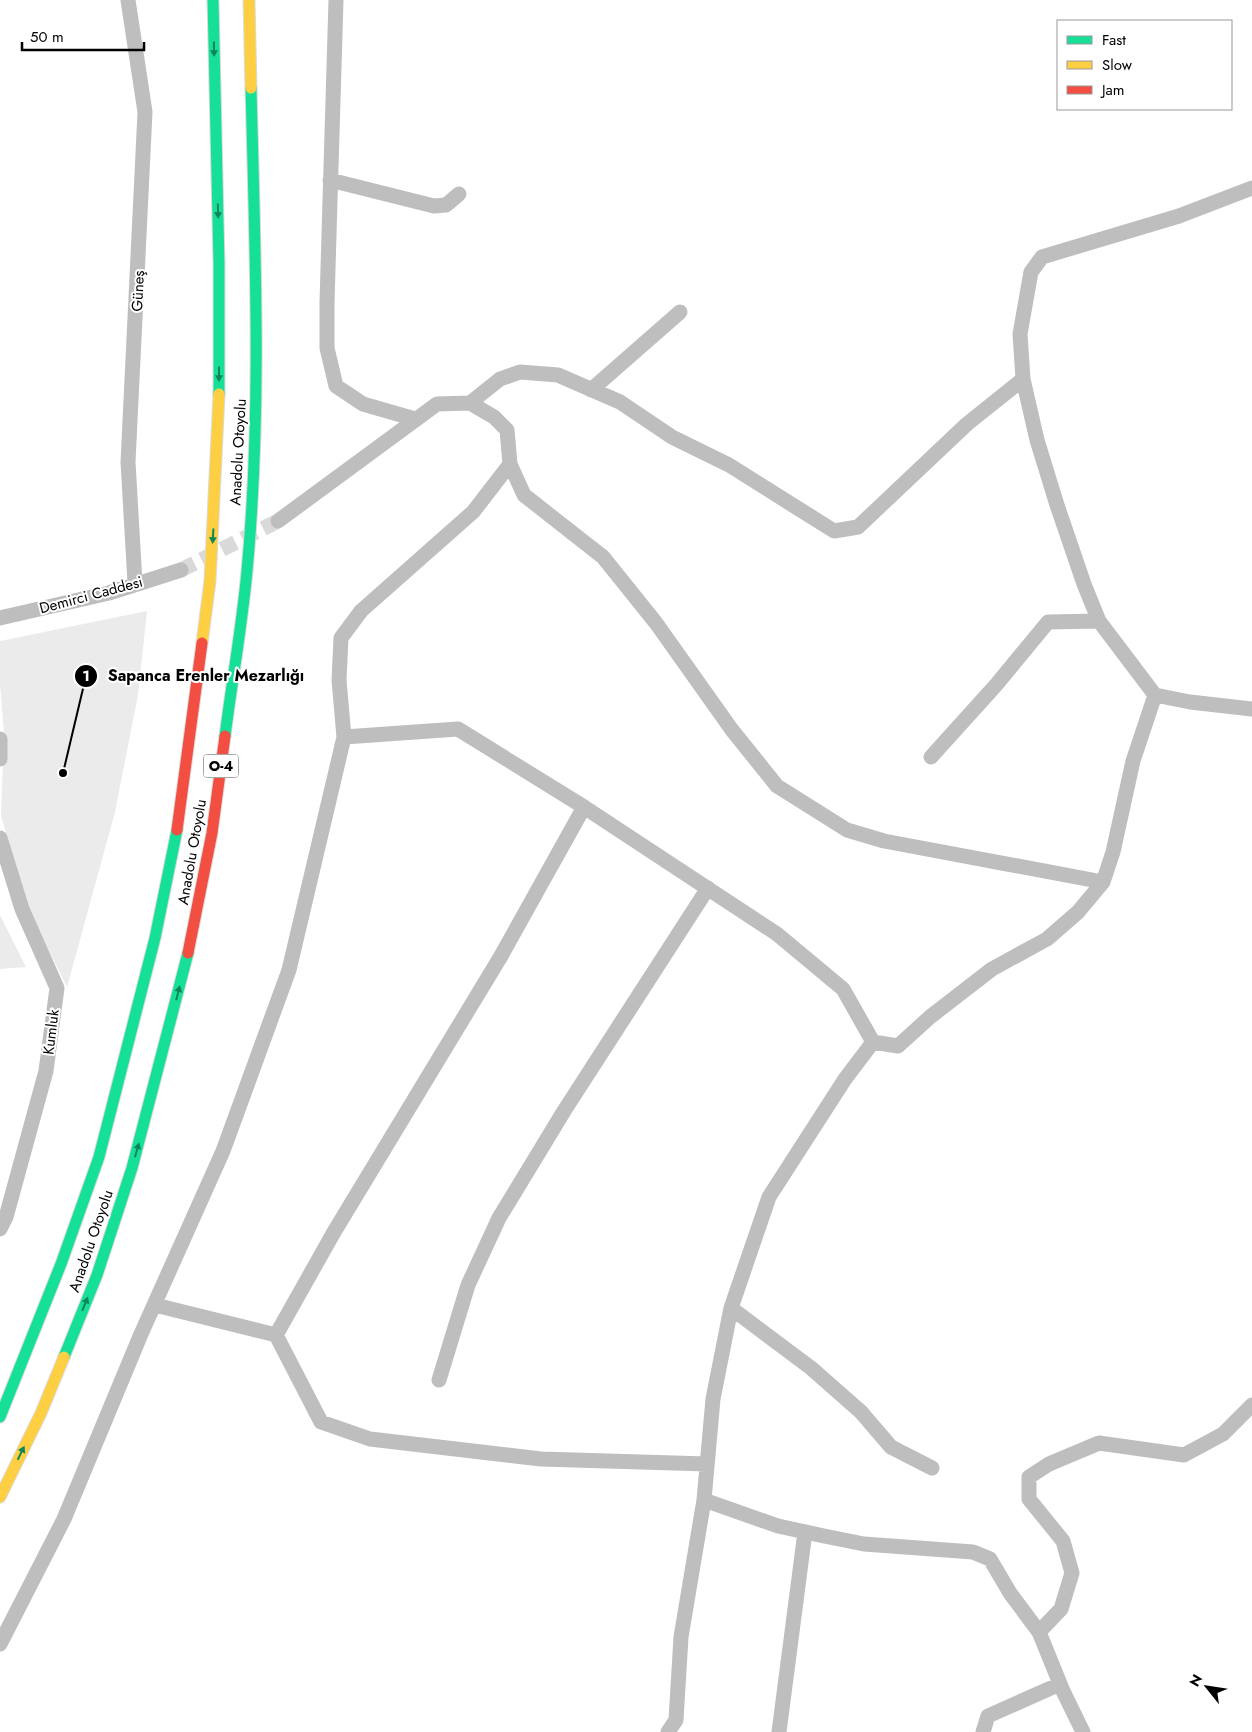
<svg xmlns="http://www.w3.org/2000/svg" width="1252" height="1732" font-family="Jost,sans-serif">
  <rect width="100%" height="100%" fill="#fff"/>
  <path fill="#ebebeb" d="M 147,611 L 138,695 L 115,812 L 67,987 L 26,905 L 1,815 L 4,734 L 0,684 L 0,641 Z
    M 0,915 L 26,967 L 0,969 Z"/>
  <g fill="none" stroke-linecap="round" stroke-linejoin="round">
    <path stroke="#d9d9d9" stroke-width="15" stroke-dasharray="15 8" stroke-linecap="butt" d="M 181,570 L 278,521"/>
    <g stroke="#dbdbdb" stroke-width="13">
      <path id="fast" d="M 213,0 L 219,264 L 219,394
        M 225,736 C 232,681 242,626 247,571 C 262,411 255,249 251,88
        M 64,1357 L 97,1275 L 132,1168 L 188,953
        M 0,1417 L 61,1264 L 99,1157 L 155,938 L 177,830"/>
    </g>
    <g stroke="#dbdbdb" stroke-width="13">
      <path id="slow" d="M 249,0 L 251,88
        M 202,643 L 210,581 L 219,394
        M 0,1497 L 41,1413 L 64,1357"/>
    </g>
    <g stroke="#dbdbdb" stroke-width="13">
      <path id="jam" d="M 177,830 L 202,643
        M 188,953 L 212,833 L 225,736"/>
    </g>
    <path stroke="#bebebe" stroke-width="15" d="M 128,0 L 145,112 L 128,462 L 135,583
      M 336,0 L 327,302 L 327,348 L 336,386 L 363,404 L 415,419
      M 330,180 L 434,206 L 446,205 L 459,194
      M 1023,379 L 1020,334 L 1031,272 L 1042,257 L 1179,216 L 1252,188
      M 591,390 L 680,312
      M 470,403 L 500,379 L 520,372 L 558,375 L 620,402 L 672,437 L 729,465 L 834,531 L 858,527 L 967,424 L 1023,379 L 1037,440 L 1057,505 L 1084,584 L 1099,621 L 1155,695
      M 510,464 L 524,495 L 603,557 L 656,623 L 732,730 L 777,786 L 847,830 L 884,841 L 1103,882
      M 0,618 L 109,593 L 181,570
      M 344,737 L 458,729 L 584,807 L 777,934 L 843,989 L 873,1042 L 898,1046 L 930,1017 L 992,969 L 1047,939 L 1078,912 L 1103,882 L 1113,852 L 1133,761 L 1155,695 L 1190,702 L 1252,709
      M 0,739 L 0,759
      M 931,757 L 996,685 L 1048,622 L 1099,621
      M 0,838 L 22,909 L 57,988 L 46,1071 L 6,1217 L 0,1229
      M 155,1305 L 276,1335 L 334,1232 L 501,956 L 584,807
      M 731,1308 L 811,1368 L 861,1412 L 891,1447 L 932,1468
      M 276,1335 L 321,1422 L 370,1439 L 541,1459 L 707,1464
      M 439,1380 L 468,1285 L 499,1218 L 564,1111 L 708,888
      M 704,1500 L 778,1526 L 824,1536 L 864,1544 L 973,1552 L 990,1559 L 1010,1593 L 1039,1632 L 1063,1691 L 1083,1732
      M 1039,1632 L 1061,1609 L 1072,1573 L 1063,1541 L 1029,1499 L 1029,1477 L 1049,1464 L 1099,1443 L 1184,1455 L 1223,1434 L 1252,1405
      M 0,1644 L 64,1519 L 141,1334 L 223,1151 L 289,970 L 344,737 L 339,680 L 341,638 L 361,611 L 473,512 L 510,464 L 507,430 L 494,417 L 470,403 L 437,404 L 278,521
      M 668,1732 L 676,1720 L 681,1637 L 704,1500 L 713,1399 L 731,1308 L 769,1197 L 845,1079 L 873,1042
      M 779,1732 L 805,1532
      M 983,1732 L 988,1716 L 1060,1684"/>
    <use href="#fast" stroke="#16e098" stroke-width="11"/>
    <use href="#slow" stroke="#ffcf43" stroke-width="11"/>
    <use href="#jam" stroke="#f24e42" stroke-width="11"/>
  </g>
  <defs><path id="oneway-solid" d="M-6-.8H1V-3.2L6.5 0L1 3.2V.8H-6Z" transform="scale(1.25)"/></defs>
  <g fill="#0d865b">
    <use href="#oneway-solid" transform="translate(214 49) rotate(89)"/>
    <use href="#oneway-solid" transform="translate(218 211) rotate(89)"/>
    <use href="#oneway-solid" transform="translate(219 374) rotate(90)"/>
    <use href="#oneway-solid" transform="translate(213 536) rotate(93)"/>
    <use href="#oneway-solid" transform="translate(178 993) rotate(-76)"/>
    <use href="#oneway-solid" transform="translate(137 1150) rotate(-74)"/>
    <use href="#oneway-solid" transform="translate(85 1304) rotate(-68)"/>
    <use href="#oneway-solid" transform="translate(21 1453) rotate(-64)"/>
  </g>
  <g text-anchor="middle" stroke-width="4" stroke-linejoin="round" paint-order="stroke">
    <rect fill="#fff" stroke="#4c4c4c" stroke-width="1" x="203.5" y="754.5" width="35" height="23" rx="4"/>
    <g font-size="14" font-weight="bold" fill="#000">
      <text x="221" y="771">O-4</text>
    </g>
    <g font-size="15" fill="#000" stroke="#fff">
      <text transform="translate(138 291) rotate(-87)" y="5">Güneş</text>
      <text transform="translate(238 452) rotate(-87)" y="5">Anadolu Otoyolu</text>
      <text transform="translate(91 595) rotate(-15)" y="5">Demirci Caddesi</text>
      <text transform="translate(192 852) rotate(-80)" y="5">Anadolu Otoyolu</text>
      <text transform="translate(51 1032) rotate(-83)" y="5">Kumluk</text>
      <text transform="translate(91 1241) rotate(-71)" y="5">Anadolu Otoyolu</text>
    </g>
  </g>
  <path fill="none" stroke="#000" stroke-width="2" d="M63 773L86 676"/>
  <g fill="#000" stroke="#fff" stroke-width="2">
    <circle cx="63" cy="773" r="5"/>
    <circle cx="86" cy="676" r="12"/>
  </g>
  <g font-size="15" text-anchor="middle" font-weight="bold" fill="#fff">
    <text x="86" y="681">1</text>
  </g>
  <g font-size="16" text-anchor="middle" font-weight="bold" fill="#000" stroke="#fff" stroke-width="4" stroke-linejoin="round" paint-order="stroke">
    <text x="206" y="681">Sapanca Erenler Mezarlığı</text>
  </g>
  <rect x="1057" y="20" width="175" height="90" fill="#ffffff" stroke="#999999"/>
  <rect x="1067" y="36" width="25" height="8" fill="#16e098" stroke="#999999"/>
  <text x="1102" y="45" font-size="15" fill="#000000">Fast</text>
  <rect x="1067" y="61" width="25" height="8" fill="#ffcf43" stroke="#999999"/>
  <text x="1102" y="70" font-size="15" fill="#000000">Slow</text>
  <rect x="1067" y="86" width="25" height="8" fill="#f24e42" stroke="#999999"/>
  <text x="1102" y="95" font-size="15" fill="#000000">Jam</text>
  <g transform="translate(1207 1687) rotate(300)" stroke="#ffffff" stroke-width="4" paint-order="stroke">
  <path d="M0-4L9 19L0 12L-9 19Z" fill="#000000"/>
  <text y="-8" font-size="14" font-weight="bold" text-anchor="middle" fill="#000000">N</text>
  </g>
  <path d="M22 42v8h122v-8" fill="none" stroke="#000000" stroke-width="2.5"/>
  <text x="30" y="42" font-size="15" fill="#000000" stroke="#ffffff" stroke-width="4" paint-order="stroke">50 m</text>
</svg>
